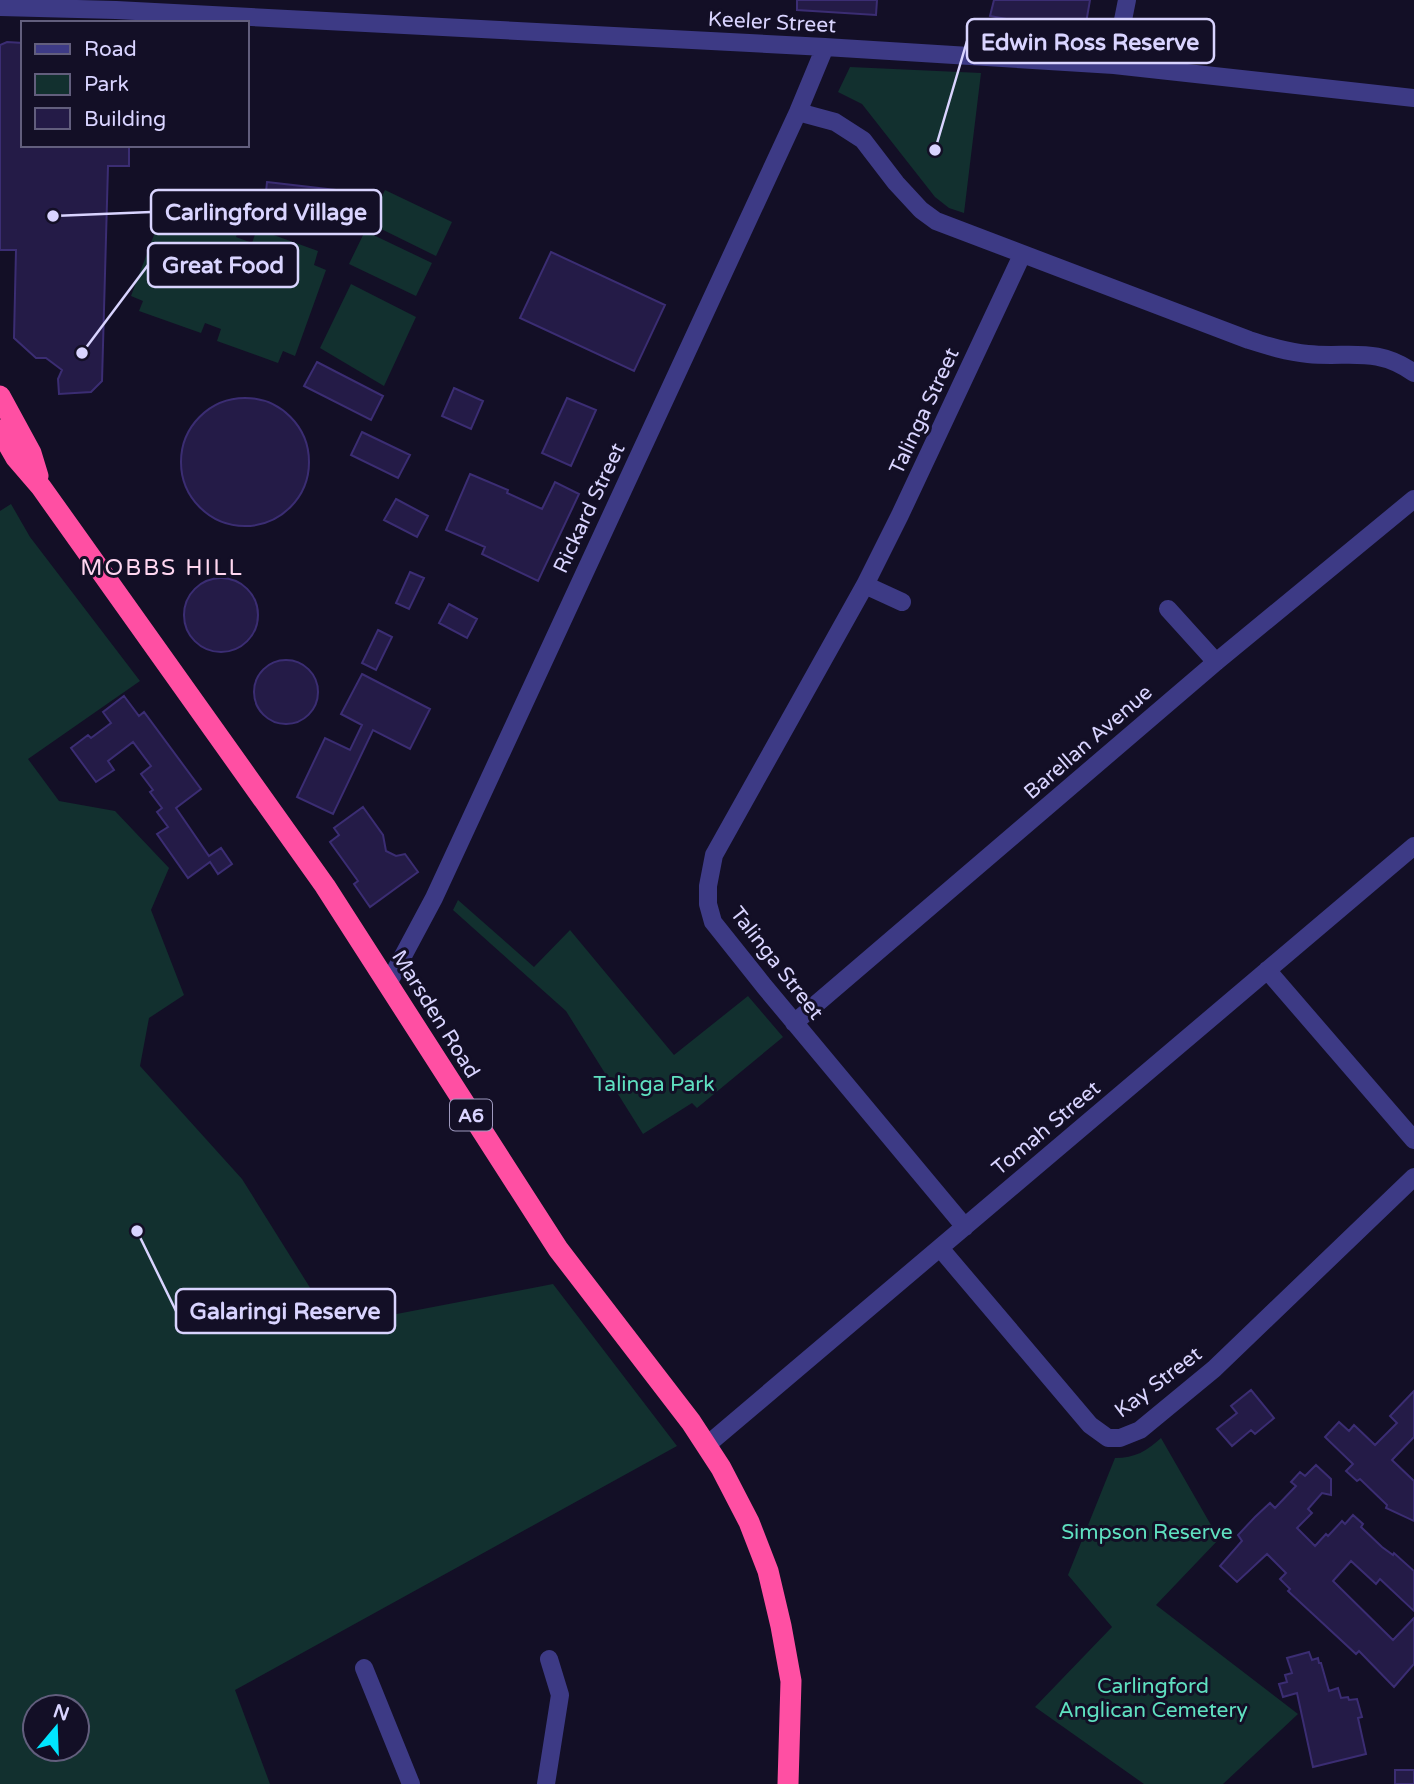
<svg xmlns="http://www.w3.org/2000/svg" width="1414" height="1784" font-family="'Varela Round',sans-serif">
  <rect width="100%" height="100%" fill="#130f26"/>
  <path fill="#12302f" fill-rule="evenodd" d="M 850,67 L 981,73 L 964,213 L 949,208 L 935,197 L 862,104 L 838,92 Z
    M 385,190 L 452,222 L 436,256 L 369,223 Z
    M 179,199 L 241,221 L 236,237 L 252,243 L 257,229 L 318,251 L 314,265 L 326,270 L 295,356 L 283,351 L 278,363 L 217,341 L 221,329 L 205,323 L 201,333 L 139,311 L 143,301 L 131,296 L 163,211 L 173,215 Z
    M 365,231 L 432,263 L 416,296 L 349,264 Z
    M 351,284 L 416,317 L 384,386 L 320,348 Z
    M 11,504 L 30,537 L 140,681 L 28,759 L 59,801 L 115,811 L 169,868 L 151,910 L 184,995 L 149,1018 L 140,1066 L 242,1179 L 334,1326 L 553,1284 L 677,1446 L 235,1690 L 270,1784 L 0,1784 L 0,511 ZM 35,1707 L 77,1707 L 77,1749 L 35,1749 Z
    M 458,900 L 534,967 L 570,930 L 674,1055 L 748,996 L 783,1037 L 697,1108 L 692,1103 L 643,1134 L 566,1011 L 453,910 Z
    M 1161,1438 L 1219,1539 L 1156,1605 L 1298,1714 L 1223,1784 L 1144,1784 L 1035,1707 L 1112,1627 L 1068,1575 L 1115,1458 C 1135,1458 1147,1451 1161,1438 Z"/>
  <path fill="#241b47" stroke="#3b2d73" stroke-width="2" d="M 797,0 L 877,0 L 876,15 L 797,10 Z
    M 994,0 L 1090,0 L 1085,29 L 1048,21 L 1047,26 L 990,16 Z
    M 7,42 L 23,43 L 23,145 L 129,145 L 129,166 L 108,166 L 102,381 L 91,392 L 59,394 L 58,379 L 62,370 L 46,358 L 36,358 L 14,338 L 16,250 L 0,250 L 0,45 Z
    M 267,182 L 344,191 L 342,212 L 265,202 Z
    M 551,252 L 665,305 L 634,371 L 520,318 Z
    M 317,362 L 383,396 L 371,420 L 304,386 Z
    M 454,388 L 483,401 L 471,429 L 442,416 Z
    M181 462a64 64 0 1 1 128 0a64 64 0 1 1-128 0Z
    M 567,398 L 596,410 L 571,466 L 542,453 Z
    M 362,432 L 410,455 L 398,478 L 351,455 Z
    M 470,474 L 508,490 L 507,493 L 542,509 L 555,482 L 579,494 L 538,581 L 482,554 L 485,547 L 446,530 Z
    M 396,499 L 428,516 L 417,537 L 384,520 Z
    M 410,572 L 424,578 L 409,609 L 396,603 Z
    M184 615a37 37 0 1 1 74 0a37 37 0 1 1-74 0Z
    M 449,604 L 477,619 L 467,638 L 439,623 Z
    M 378,630 L 392,637 L 376,670 L 362,663 Z
    M254 692a32 32 0 1 1 64 0a32 32 0 1 1-64 0Z
    M 362,674 L 430,709 L 410,749 L 373,730 L 333,814 L 297,797 L 325,738 L 350,750 L 362,725 L 341,714 Z
    M 124,696 L 139,716 L 144,712 L 201,789 L 176,808 L 209,856 L 221,848 L 232,864 L 218,874 L 210,862 L 188,878 L 157,834 L 168,827 L 157,812 L 162,808 L 150,792 L 153,790 L 141,774 L 151,766 L 133,742 L 108,761 L 114,770 L 96,782 L 71,748 L 88,735 L 91,738 L 111,723 L 103,712 Z
    M 363,807 L 383,835 L 386,851 L 396,856 L 405,854 L 418,872 L 370,907 L 354,884 L 358,881 L 330,842 L 339,835 L 334,828 Z
    M 1251,1390 L 1274,1418 L 1255,1434 L 1251,1430 L 1232,1446 L 1217,1429 L 1237,1413 L 1231,1406 Z
    M 1414,1391 L 1414,1437 L 1392,1460 L 1414,1481 L 1414,1521 L 1386,1508 L 1387,1505 L 1360,1479 L 1357,1481 L 1346,1471 L 1353,1464 L 1325,1437 L 1339,1422 L 1349,1431 L 1354,1425 L 1375,1445 L 1397,1423 L 1390,1416 Z
    M 1316,1465 L 1331,1479 L 1331,1495 L 1322,1493 L 1308,1509 L 1312,1513 L 1297,1528 L 1315,1546 L 1326,1534 L 1328,1536 L 1342,1521 L 1345,1524 L 1353,1515 L 1363,1524 L 1361,1527 L 1382,1547 L 1393,1555 L 1394,1553 L 1414,1571 L 1414,1611 L 1380,1579 L 1376,1584 L 1351,1561 L 1333,1581 L 1393,1640 L 1414,1618 L 1414,1664 L 1394,1687 L 1359,1651 L 1356,1654 L 1288,1591 L 1290,1589 L 1280,1579 L 1286,1573 L 1267,1554 L 1237,1582 L 1220,1566 L 1242,1541 L 1238,1535 L 1255,1517 L 1270,1503 L 1275,1508 L 1296,1486 L 1291,1482 L 1300,1472 L 1305,1476 Z
    M 1309,1652 L 1312,1660 L 1318,1658 L 1319,1663 L 1321,1663 L 1329,1691 L 1338,1688 L 1341,1698 L 1348,1697 L 1349,1700 L 1357,1699 L 1362,1717 L 1358,1718 L 1366,1754 L 1313,1767 L 1297,1693 L 1283,1697 L 1279,1684 L 1287,1682 L 1285,1675 L 1292,1673 L 1287,1658 Z
    M 1395,1770 L 1414,1770 L 1414,1784 L 1395,1784 Z"/>
  <g fill="none" stroke-linecap="round" stroke-linejoin="round">
    <path stroke="#3d3a85" stroke-width="18" d="M 0,7 L 116,10 L 825,47 L 1114,65 L 1414,98
      M 1114,65 L 1127,0
      M 798,112 L 835,122 L 863,140 L 896,183 L 921,210 L 936,221 L 1249,340 C 1268,346 1287,352 1308,354 C 1349,358 1377,346 1414,373
      M 865,585 L 902,602
      M 1168,609 L 1216,662
      M 1267,970 L 1414,1140
      M 388,984 L 434,898 L 798,112 L 825,47
      M 794,1023 L 1216,662 L 1414,499
      M 965,1227 L 764,986 L 713,922 L 708,904 L 708,886 L 714,855 L 865,585 L 900,515 L 1022,255
      M 940,1248 L 1090,1425 L 1108,1438 L 1120,1438 L 1140,1430 L 1214,1369 L 1414,1177
      M 707,1445 L 1414,846
      M 364,1668 L 411,1784
      M 546,1784 L 560,1695 L 549,1659"/>
    <path stroke="#ff4fa3" stroke-width="21" d="M 0,396 L 31,453 L 38,476
      M 0,430 L 16,458 L 41,487 L 325,886 L 558,1249 L 691,1422 L 721,1468 L 749,1522 L 768,1571 L 781,1626 L 791,1681 L 788,1784"/>
  </g>
  <g text-anchor="middle" stroke-width="6" stroke-linejoin="round" paint-order="stroke">
    <rect fill="#130f26" stroke="#9e99be" stroke-width="2" x="450" y="1099.5" width="42" height="31" rx="5"/>
    <g font-size="19" font-weight="bold" fill="#d9d4ff">
      <text x="471" y="1122">A6</text>
    </g>
    <g font-size="21" fill="#d9d4ff" stroke="#130f26">
      <text transform="translate(772 22) rotate(3)" y="7">Keeler Street</text>
      <text transform="translate(924 411) rotate(-65)" y="7">Talinga Street</text>
      <text transform="translate(589 508) rotate(-65)" y="7">Rickard Street</text>
      <text transform="translate(1088 742) rotate(-41)" y="7">Barellan Avenue</text>
      <text transform="translate(777 963) rotate(52)" y="7">Talinga Street</text>
      <text transform="translate(436 1014) rotate(58)" y="7">Marsden Road</text>
      <text transform="translate(1046 1128) rotate(-40)" y="7">Tomah Street</text>
      <text transform="translate(1158 1382) rotate(-37)" y="7">Kay Street</text>
    </g>
    <g font-size="21" fill="#5fe0c0" stroke="#130f26">
      <text x="654" y="1091">Talinga Park</text>
      <text x="1147" y="1539">Simpson Reserve</text>
      <text x="1153" y="1693">Carlingford<tspan x="1153" dy="24">Anglican Cemetery</tspan></text>
    </g>
    <g font-size="23" letter-spacing="2" fill="#ffd6f0" stroke="#130f26">
      <text x="162" y="575">MOBBS HILL</text>
    </g>
  </g>
  <path fill="none" stroke="#d9d4ff" stroke-width="2.5" d="M935 150L967 41M53 216L151 212M82 353L148 265M137 1231L176 1311"/>
  <g fill="#d9d4ff" stroke="#130f26" stroke-width="2.5">
    <circle cx="935" cy="150" r="7"/>
    <circle cx="53" cy="216" r="7"/>
    <circle cx="82" cy="353" r="7"/>
    <circle cx="137" cy="1231" r="7"/>
  </g>
  <g fill="#130f26" stroke="#d9d4ff" stroke-width="2.5">
    <rect x="967" y="19" width="247" height="44" rx="7"/>
    <rect x="151" y="190" width="230" height="44" rx="7"/>
    <rect x="148" y="243" width="150" height="44" rx="7"/>
    <rect x="176" y="1289" width="219" height="44" rx="7"/>
  </g>
  <g font-size="23" text-anchor="middle" font-weight="bold" fill="#d9d4ff">
    <text x="1090" y="50">Edwin Ross Reserve</text>
    <text x="266" y="220">Carlingford Village</text>
    <text x="223" y="273">Great Food</text>
    <text x="285" y="1319">Galaringi Reserve</text>
  </g>
  <rect x="21" y="21" width="228" height="126" fill="#130f26" stroke="#625e7d" stroke-width="2"/>
  <rect x="35" y="44" width="35" height="10" fill="#3d3a85" stroke="#625e7d" stroke-width="2"/>
  <text x="84" y="56" font-size="21" fill="#d9d4ff">Road</text>
  <rect x="35" y="74" width="35" height="21" fill="#12302f" stroke="#625e7d" stroke-width="2"/>
  <text x="84" y="91" font-size="21" fill="#d9d4ff">Park</text>
  <rect x="35" y="108" width="35" height="21" fill="#241b47" stroke="#625e7d" stroke-width="2"/>
  <text x="84" y="126" font-size="21" fill="#d9d4ff">Building</text>
  <g transform="translate(56 1728) rotate(19)"><circle r="33" fill="#130f26" stroke="#625e7d" stroke-width="2"/>
  <path d="M0-5L12 26L0 18L-12 26Z" fill="#00e5ff"/>
  <text y="-10" font-size="19" font-weight="bold" text-anchor="middle" fill="#d9d4ff">N</text>
  </g>
</svg>
